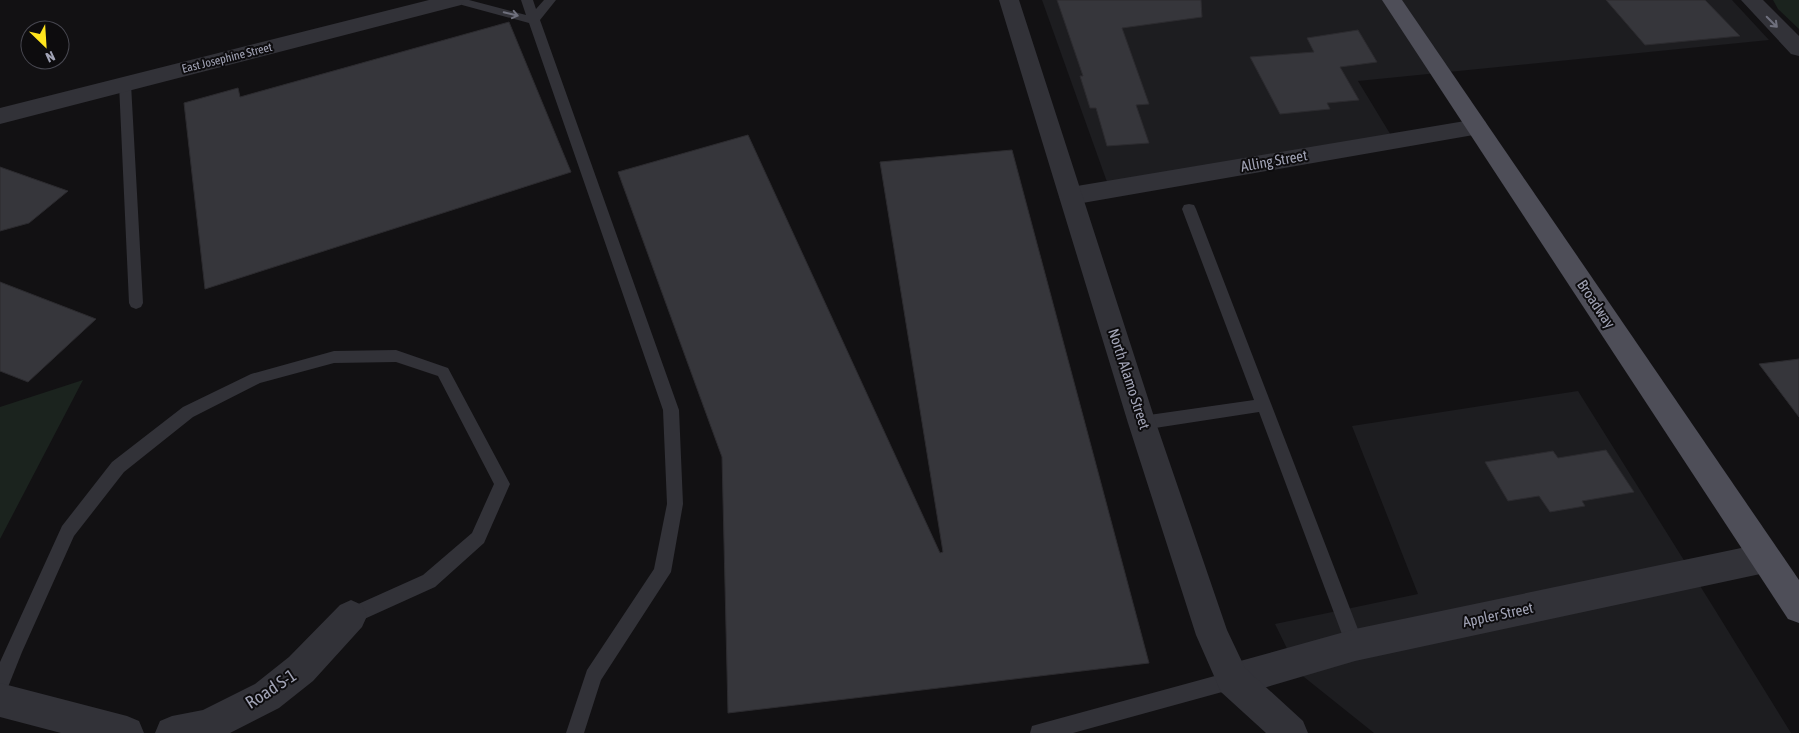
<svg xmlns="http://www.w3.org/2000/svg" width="1799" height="733" font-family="'Asap Condensed',sans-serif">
  <rect width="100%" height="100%" fill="#121113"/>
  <path fill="#1d1d20" d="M 1042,0 L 1732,0 L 1769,40 L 1358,81 L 1392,137 L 1107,182 Z
    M 1578,391 L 1712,605 L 1791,733 L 1374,733 L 1299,673 L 1275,624 L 1418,594 L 1352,426 Z"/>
  <path fill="#1b231e" d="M 1773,0 L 1799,0 L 1799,29 L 1778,9 Z
    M 83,380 L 0,539 L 0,407 Z"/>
  <path fill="#36363b" stroke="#2c2b2f" d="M 1057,0 L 1201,0 L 1202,17 L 1122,28 L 1149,104 L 1136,105 L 1149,143 L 1107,146 L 1096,108 L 1090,108 L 1080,76 L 1083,76 Z
    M 1606,0 L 1705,0 L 1740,36 L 1645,45 Z
    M 509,22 L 571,172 L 205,289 L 184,103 L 238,88 L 240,97 Z
    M 1358,30 L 1377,62 L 1340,67 L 1359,100 L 1327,103 L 1330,109 L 1280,114 L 1250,57 L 1314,52 L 1307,38 Z
    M 748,135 L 940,553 L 943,552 L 880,162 L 1012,150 L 1149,663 L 728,713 L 722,457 L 618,172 Z
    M 0,167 L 68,191 L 29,223 L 0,231 Z
    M 0,282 L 96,319 L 28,382 L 0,371 Z
    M 1799,359 L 1799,417 L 1759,364 Z
    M 1606,450 L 1634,492 L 1582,501 L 1585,506 L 1550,512 L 1539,496 L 1508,501 L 1485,462 L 1553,451 L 1558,458 Z"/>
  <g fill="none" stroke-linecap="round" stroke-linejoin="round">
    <path fill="#323238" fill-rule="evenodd" d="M 449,0 L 469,0 L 526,15 L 521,0 L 533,0 L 536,9 L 544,0 L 556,0 L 540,20 L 679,410 L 683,504 L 671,572 L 601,680 L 584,733 L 566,733 L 587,670 L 654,569 L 667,504 L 663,410 L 529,23 L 451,2 Z
      M 125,80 L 131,84 L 143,303 L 141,307 L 136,309 L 131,307 L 129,303 L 119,84 Z
      M 1189,204 L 1194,205 L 1196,209 L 1364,645 L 1361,651 L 1355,654 L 1349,651 L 1346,645 L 1259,412 L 1142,430 L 1136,428 L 1134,423 L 1136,418 L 1142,416 L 1254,400 L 1182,209 L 1184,205 Z
      M 396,350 L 448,368 L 510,484 L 484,543 L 435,587 L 351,625 L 345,622 L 342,616 L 345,610 L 423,575 L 472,533 L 494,484 L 438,376 L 396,362 L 334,363 L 260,383 L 193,417 L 124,472 L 74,536 L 22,652 L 6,692 L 0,695 L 0,662 L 62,526 L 112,462 L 183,407 L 251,374 L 334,351 Z
      M 1233,671 L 1239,674 L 1242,680 L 1239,686 L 1233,689 L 1073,733 L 1030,733 L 1032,726 L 1039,724 Z"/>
    <path fill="#323238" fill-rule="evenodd" d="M 429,0 L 464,0 L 461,5 L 0,124 L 0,108 Z
      M 1741,0 L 1763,0 L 1799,36 L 1799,56 L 1791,54 Z
      M 1477,119 L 1485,121 L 1488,127 L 1485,133 L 1071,205 L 1062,202 L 1059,196 L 1062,190 L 1071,187 Z
      M 1765,543 L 1776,548 L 1781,558 L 1776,568 L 1765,573 L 1355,661 L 1233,697 L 1221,692 L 1216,680 L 1221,668 L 1233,663 L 1355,629 Z
      M 351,600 L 362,605 L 367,616 L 362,627 L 313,681 L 279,708 L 230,733 L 155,733 L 160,721 L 172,716 L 203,710 L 255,684 L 289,657 L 340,605 Z
      M 0,683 L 127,716 L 139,721 L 144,733 L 61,733 L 0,717 Z"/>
    <path fill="#323238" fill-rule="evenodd" d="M 999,0 L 1019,0 L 1156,423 L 1227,630 L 1245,668 L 1303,721 L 1308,733 L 1266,733 L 1221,692 L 1196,635 L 1128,423 Z"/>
    <path fill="#4e4e58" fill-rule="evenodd" d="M 1382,0 L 1402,0 L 1799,580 L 1799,623 L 1788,619 Z"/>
  </g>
  <defs><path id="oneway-shaft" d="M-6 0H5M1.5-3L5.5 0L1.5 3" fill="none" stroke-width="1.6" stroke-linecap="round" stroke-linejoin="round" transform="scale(1.25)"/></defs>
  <g stroke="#6f707d">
    <use href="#oneway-shaft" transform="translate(511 14) rotate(14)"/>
    <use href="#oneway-shaft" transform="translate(1772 22) rotate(45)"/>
  </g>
  <g text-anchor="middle" stroke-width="4" stroke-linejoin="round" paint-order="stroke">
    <g font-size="12" fill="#a1a3b5" stroke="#0d0c0e">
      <text transform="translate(227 58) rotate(-14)" y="4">East Josephine Street</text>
    </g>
    <g font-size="15" fill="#a1a3b5" stroke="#0d0c0e">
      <text transform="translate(1274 161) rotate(-10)" y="5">Alling Street</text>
      <text transform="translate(1596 304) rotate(56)" y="5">Broadway</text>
      <text transform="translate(1129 379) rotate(72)" y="5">North Alamo Street</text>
      <text transform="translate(1498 615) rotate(-12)" y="5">Appler Street</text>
    </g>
    <g font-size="18" fill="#a1a3b5" stroke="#0d0c0e">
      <text transform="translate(271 689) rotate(-33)" y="6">Road S-1</text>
    </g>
  </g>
  <g transform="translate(45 45) rotate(155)"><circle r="24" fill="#0d0c0e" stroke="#484851"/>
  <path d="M0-4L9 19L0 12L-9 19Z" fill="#ffe51d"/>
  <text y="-8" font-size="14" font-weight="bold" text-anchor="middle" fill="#a1a3b5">N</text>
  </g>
</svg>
